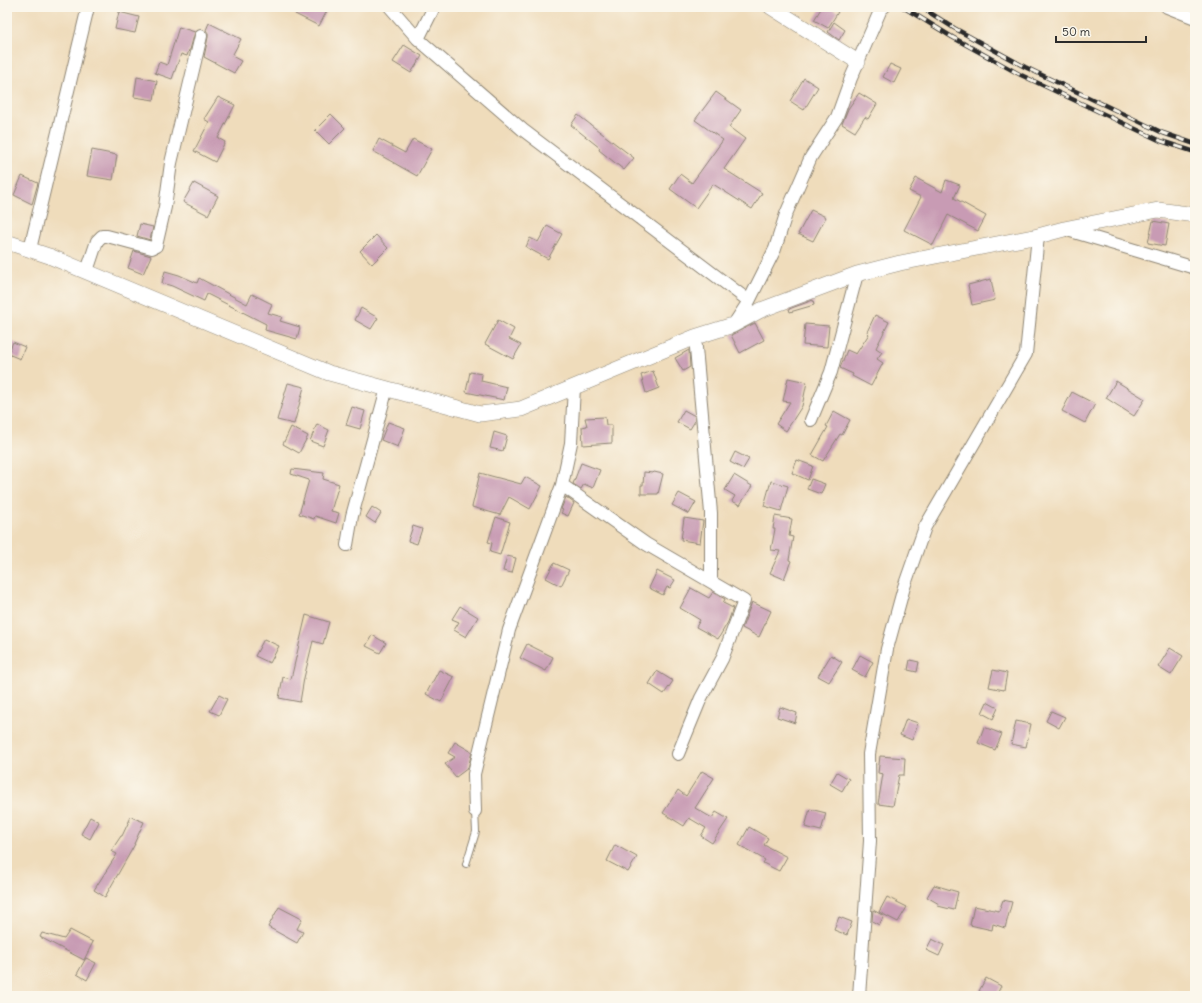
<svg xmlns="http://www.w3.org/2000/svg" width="1202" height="1003" font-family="Delius,sans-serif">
  <rect width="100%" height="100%" fill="#fbf7ec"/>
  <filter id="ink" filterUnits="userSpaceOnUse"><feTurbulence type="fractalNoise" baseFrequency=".025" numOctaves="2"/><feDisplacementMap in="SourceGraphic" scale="8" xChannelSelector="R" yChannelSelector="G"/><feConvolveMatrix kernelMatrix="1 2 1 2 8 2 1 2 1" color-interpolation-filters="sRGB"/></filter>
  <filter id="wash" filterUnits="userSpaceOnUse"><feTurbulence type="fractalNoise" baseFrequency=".012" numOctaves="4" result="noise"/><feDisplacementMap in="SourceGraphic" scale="16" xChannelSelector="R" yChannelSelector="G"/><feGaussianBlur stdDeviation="0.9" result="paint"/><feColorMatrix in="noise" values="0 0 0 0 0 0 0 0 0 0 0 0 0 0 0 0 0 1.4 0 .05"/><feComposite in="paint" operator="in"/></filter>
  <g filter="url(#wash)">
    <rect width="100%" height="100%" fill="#efdcbb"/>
    <g id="blocks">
      <path fill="#c89bb4" d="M 299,7 L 329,7 L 319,26 L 295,14 Z
        M 822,7 L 829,7 L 838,12 L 828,28 L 814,20 Z
        M 119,12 L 139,17 L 135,33 L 115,29 Z
        M 834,22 L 845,30 L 839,40 L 828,32 Z
        M 209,23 L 241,39 L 232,56 L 241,61 L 234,73 L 204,57 L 208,37 L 208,33 L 206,30 Z
        M 179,27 L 195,32 L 190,50 L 189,50 L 187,56 L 181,54 L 172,79 L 155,73 L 159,62 L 167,65 Z
        M 404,45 L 422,56 L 411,73 L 393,62 Z
        M 890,64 L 901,69 L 894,83 L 883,77 Z
        M 137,77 L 157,81 L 154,100 L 134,97 Z
        M 804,78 L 818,87 L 804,110 L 790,101 Z
        M 716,92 L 741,110 L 729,127 L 745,139 L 724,169 L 762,193 L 752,209 L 713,184 L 696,208 L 670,189 L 680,174 L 692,183 L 723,140 L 695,120 Z
        M 859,93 L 877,104 L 868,119 L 865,117 L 855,132 L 842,124 L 848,109 Z
        M 218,97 L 235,105 L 218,138 L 225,142 L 215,162 L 194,151 L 209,122 L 204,119 Z
        M 331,114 L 345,128 L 329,144 L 315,130 Z
        M 578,115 L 634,158 L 624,170 L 599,150 L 600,148 L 571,125 Z
        M 379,139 L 405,153 L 413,139 L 432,149 L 417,176 L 373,151 Z
        M 92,150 L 117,155 L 113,180 L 87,176 Z
        M 22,176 L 38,183 L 32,204 L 14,195 Z
        M 916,178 L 942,192 L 946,180 L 960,185 L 954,198 L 986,216 L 978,231 L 948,215 L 933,245 L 904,230 L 921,197 L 909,191 Z
        M 194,183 L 218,196 L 208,215 L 183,202 Z
        M 811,210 L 826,217 L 813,241 L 798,234 Z
        M 1153,221 L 1169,224 L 1165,246 L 1148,243 Z
        M 140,224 L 153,227 L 150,240 L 137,236 Z
        M 547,226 L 562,234 L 548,259 L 526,247 L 530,238 L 538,242 Z
        M 376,235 L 388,248 L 372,264 L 360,251 Z
        M 134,251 L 151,256 L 143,274 L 128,268 Z
        M 165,271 L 179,275 L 197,283 L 199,278 L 247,304 L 252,294 L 272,304 L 268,313 L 282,317 L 280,321 L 300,327 L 297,339 L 265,330 L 266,324 L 207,294 L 204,301 L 172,286 L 162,283 Z
        M 991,279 L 995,300 L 972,305 L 968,285 Z
        M 813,300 L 814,305 L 790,312 L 789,309 Z
        M 361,308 L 378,318 L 371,329 L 355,320 Z
        M 875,315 L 889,322 L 876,348 L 882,352 L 877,359 L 883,363 L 871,386 L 852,376 L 853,374 L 840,368 L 847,350 L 856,354 L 869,334 L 867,332 Z
        M 498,320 L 514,329 L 509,339 L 521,345 L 513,359 L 485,344 Z
        M 755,323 L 764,340 L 740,353 L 731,335 Z
        M 805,324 L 829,326 L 827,347 L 803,345 Z
        M 13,342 L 25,347 L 20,359 L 8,354 Z
        M 689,350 L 690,367 L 683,371 L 675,358 Z
        M 653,371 L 659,388 L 646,393 L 641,375 Z
        M 470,372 L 482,374 L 481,381 L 507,387 L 504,400 L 466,392 Z
        M 788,378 L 807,382 L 802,406 L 786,431 L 776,424 L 790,402 L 783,401 Z
        M 1116,381 L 1145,399 L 1134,416 L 1106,398 Z
        M 288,383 L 304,387 L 294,424 L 277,420 Z
        M 1072,392 L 1095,404 L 1085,423 L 1062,411 Z
        M 352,407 L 365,411 L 360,429 L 346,425 Z
        M 684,410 L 695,416 L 695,421 L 690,429 L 677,422 Z
        M 834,411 L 850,420 L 842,435 L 840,434 L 823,461 L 812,455 L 828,427 L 826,426 Z
        M 605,417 L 606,425 L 612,425 L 612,443 L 583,445 L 582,427 L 587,426 L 585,418 Z
        M 388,422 L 405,428 L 398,447 L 381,440 Z
        M 317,424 L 329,430 L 323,446 L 310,441 Z
        M 291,427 L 308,436 L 299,453 L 283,444 Z
        M 494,432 L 507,436 L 503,451 L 490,448 Z
        M 735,452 L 749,459 L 743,469 L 730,462 Z
        M 797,460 L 813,466 L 808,480 L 792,473 Z
        M 581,463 L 600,470 L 593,488 L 584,484 L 581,489 L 573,484 Z
        M 292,469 L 324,473 L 323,479 L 339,484 L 331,511 L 339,513 L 336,523 L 315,516 L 314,519 L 299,514 L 309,480 L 291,474 Z
        M 644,472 L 653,473 L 654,472 L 663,474 L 658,494 L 641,494 L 641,485 L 643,485 Z
        M 480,473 L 521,484 L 525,477 L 542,486 L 530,509 L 509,497 L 500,515 L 472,507 Z
        M 734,475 L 752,486 L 740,505 L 732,501 L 735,496 L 725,490 Z
        M 811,479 L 825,484 L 821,494 L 807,489 Z
        M 771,481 L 788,486 L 781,511 L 764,506 Z
        M 679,493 L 696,502 L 689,514 L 672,505 Z
        M 566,497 L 574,503 L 568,516 L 561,513 L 563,510 L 561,509 Z
        M 372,507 L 381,513 L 375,523 L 366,517 Z
        M 775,516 L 792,519 L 789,536 L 793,537 L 789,560 L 791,561 L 784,579 L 770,573 L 780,551 L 771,550 L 775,529 L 773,529 Z
        M 496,517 L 510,522 L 500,555 L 490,552 L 492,543 L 488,542 Z
        M 684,518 L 703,521 L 700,543 L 681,540 Z
        M 413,526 L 422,529 L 417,544 L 408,541 Z
        M 507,556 L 516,558 L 512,573 L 503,571 Z
        M 554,563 L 569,570 L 561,586 L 546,578 Z
        M 657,571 L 675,580 L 670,588 L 667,587 L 663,595 L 649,588 Z
        M 691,588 L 709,598 L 713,592 L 725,599 L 723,603 L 733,608 L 728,622 L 718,639 L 696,627 L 700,620 L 680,608 Z
        M 752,602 L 771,611 L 759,637 L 742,628 Z
        M 460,606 L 478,617 L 466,637 L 454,630 L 459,622 L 452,619 Z
        M 306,615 L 329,622 L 323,644 L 313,641 L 304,678 L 300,702 L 279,698 L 283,677 L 291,679 Z
        M 372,635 L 386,643 L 380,653 L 366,646 Z
        M 264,639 L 279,646 L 270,663 L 255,656 Z
        M 527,644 L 553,657 L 546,671 L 520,658 Z
        M 1170,648 L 1183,656 L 1171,675 L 1158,667 Z
        M 831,655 L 842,662 L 829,682 L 818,676 Z
        M 860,655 L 873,662 L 865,677 L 852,670 Z
        M 910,660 L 919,662 L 917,672 L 908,670 Z
        M 439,670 L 454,677 L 441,702 L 426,694 Z
        M 993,670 L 1007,673 L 1004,690 L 989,687 Z
        M 657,671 L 673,681 L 664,694 L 649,684 Z
        M 219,695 L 227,699 L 219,715 L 210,711 Z
        M 987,702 L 998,708 L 993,719 L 982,713 Z
        M 780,707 L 797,713 L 795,723 L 777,717 Z
        M 1051,711 L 1065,717 L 1059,728 L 1046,721 Z
        M 906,719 L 918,723 L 912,740 L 900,735 Z
        M 1016,721 L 1031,724 L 1026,747 L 1011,744 Z
        M 984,727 L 1002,734 L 995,750 L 978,743 Z
        M 455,742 L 472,752 L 468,768 L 456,777 L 445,764 L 455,757 L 448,753 Z
        M 880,756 L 905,758 L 904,775 L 899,775 L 893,806 L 878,804 L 883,774 L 878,773 Z
        M 702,771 L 714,778 L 695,808 L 712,818 L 716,812 L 728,819 L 712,843 L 701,836 L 706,828 L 689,818 L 684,826 L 663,813 L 678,790 L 686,796 Z
        M 837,772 L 849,779 L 842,791 L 830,784 Z
        M 810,809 L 826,813 L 821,831 L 805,827 Z
        M 90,817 L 99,822 L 90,839 L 81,834 Z
        M 131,817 L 144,822 L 134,844 L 135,844 L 105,897 L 94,890 L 117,854 L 111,851 L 121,836 L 122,836 Z
        M 749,827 L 768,838 L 764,845 L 787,857 L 779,871 L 763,863 L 765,860 L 739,845 Z
        M 615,845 L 637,857 L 628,872 L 607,861 Z
        M 934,885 L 958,892 L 954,910 L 938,906 L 939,904 L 927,897 Z
        M 887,897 L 907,907 L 898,922 L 879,912 Z
        M 1003,900 L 1012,902 L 1005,928 L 993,924 L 992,930 L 970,925 L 974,906 L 999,911 Z
        M 279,907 L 302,919 L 297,929 L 303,932 L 297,943 L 268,927 Z
        M 873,910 L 884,916 L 879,925 L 872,921 Z
        M 839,917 L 852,922 L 847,935 L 834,930 Z
        M 70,930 L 93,942 L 84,960 L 40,937 L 42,933 L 64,939 Z
        M 932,939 L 944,945 L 939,956 L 926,950 Z
        M 86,958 L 96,963 L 87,980 L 77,974 Z
        M 986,978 L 1001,986 L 996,996 L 989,996 L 979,991 Z"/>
    </g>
  </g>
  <g filter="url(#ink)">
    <use href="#blocks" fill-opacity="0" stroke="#8d8473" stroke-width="1"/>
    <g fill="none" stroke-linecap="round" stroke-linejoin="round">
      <g stroke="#8d8473" stroke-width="8">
        <path id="service" d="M 466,864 L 476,832 L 475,811"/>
      </g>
      <g stroke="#8d8473" stroke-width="14">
        <path id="minor" d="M 390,7 L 418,39 L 523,130 L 749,301
          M 1167,7 L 1195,18
          M 418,39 L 434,7
          M 1064,229 L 1195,268
          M 30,249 L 88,7
          M 87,271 L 97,241 L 102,236 L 107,236 L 152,248 L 156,246 L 165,207 L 171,163 L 201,36
          M 734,324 L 749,301 L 775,249 L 786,214 L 811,157 L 837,117 L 851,78 L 881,9 L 884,7
          M 695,337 L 711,513 L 711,581
          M 811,420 L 831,372 L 857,274
          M 562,485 L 646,544 L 744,601 L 722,659 L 701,698 L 678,754
          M 347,545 L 352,516 L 387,388
          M 475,811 L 474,774 L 509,630 L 562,485 L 571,443 L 574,387
          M 859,996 L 870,841 L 869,754 L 887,649 L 904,587 L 925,527 L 1026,354 L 1038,236"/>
      </g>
      <g stroke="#8d8473" stroke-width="16">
        <path id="tertiary" d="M 771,7 L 858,62
          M 7,242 L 49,256 L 329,373 L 480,414 L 521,409 L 695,337 L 733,325 L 761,310 L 857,274 L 900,263 L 1038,236 L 1064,229 L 1158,210 L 1195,215"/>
      </g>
      <use href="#service" stroke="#fff" stroke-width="6"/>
      <use href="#minor" stroke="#fff" stroke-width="12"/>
      <use href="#tertiary" stroke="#fff" stroke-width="15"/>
      <g stroke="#2b2b2b" stroke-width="4.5">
        <path id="rail" d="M 903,7 L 952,37 L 1021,75 L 1161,141 L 1195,152
          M 921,7 L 954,28 L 1025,67 L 1163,133 L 1195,144"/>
      </g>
      <use href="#rail" stroke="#fbf7ec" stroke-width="3" stroke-dasharray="9" stroke-linecap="butt"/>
    </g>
  </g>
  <rect width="1202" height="1003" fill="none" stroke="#fbf7ec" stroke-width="24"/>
  <path d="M1056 36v6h90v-6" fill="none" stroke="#2b2b2b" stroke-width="2"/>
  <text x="1062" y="36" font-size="12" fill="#2b2b2b" stroke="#fbf7ec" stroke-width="3" paint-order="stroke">50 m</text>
</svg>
